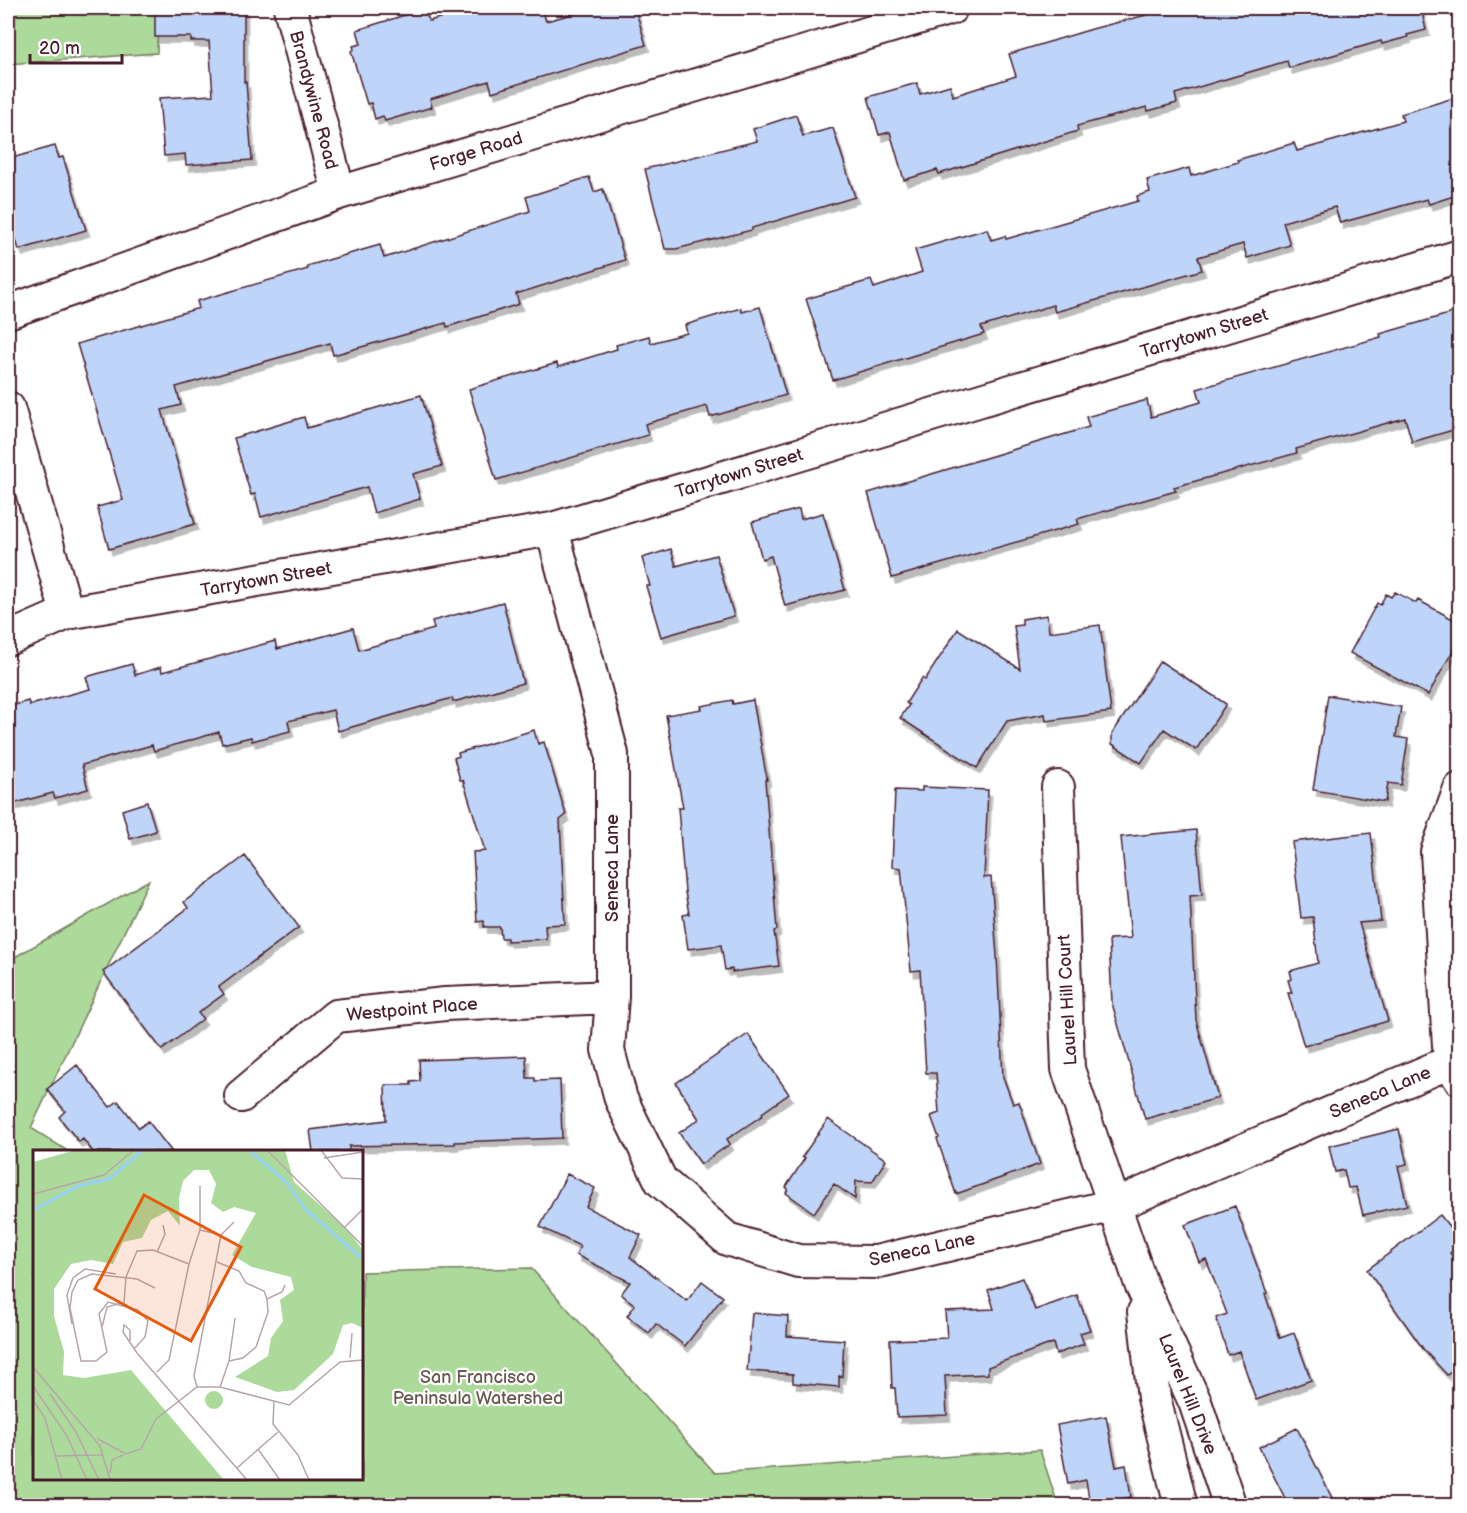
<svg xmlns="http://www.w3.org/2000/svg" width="1467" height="1513" font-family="'Balsamiq Sans',sans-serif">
  <defs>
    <filter id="shadow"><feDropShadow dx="3.5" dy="6" stdDeviation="0" flood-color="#0004"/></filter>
  </defs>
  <rect width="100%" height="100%" fill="#fff"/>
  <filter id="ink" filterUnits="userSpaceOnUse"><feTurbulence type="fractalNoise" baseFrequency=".0167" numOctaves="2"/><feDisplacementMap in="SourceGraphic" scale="12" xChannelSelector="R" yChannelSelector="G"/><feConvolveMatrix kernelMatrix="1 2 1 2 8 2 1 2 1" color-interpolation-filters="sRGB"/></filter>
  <g filter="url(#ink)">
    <path fill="#abda9a" stroke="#7a7c62" stroke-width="1.5" d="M 8,8 L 158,8 L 157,53 L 8,64 Z
      M 149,880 L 31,1128 L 68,1151 L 34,1152 L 34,1478 L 362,1478 L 362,1272 L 531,1268 L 715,1473 L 1040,1450 L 1058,1505 L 8,1505 L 8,961 Z"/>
    <path fill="#bed4f9" stroke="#4a1f2b" stroke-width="1.5" filter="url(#shadow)" d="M 155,8 L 244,8 L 244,82 L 246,82 L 252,160 L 186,165 L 185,154 L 164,156 L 159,98 L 213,95 L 209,41 L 191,41 L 191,37 L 155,37 Z
      M 473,8 L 541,8 L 546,21 L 595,8 L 635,8 L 646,45 L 492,92 L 489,81 L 430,99 L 432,107 L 385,121 L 383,116 L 375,119 L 371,103 L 367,104 L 351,51 L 354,49 L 353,46 L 361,44 L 357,30 L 424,9 L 429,21 Z
      M 1173,8 L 1421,8 L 1426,30 L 1407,35 L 1408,37 L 1382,44 L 1381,41 L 1289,68 L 1287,61 L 1175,94 L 1177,103 L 1148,111 L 1147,107 L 1077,126 L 1078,131 L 939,174 L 937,170 L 904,180 L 890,132 L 879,135 L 868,97 L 917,83 L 920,94 L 950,85 L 953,96 L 1016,76 L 1009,54 L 1092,29 Z
      M 1460,96 L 1460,194 L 1429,204 L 1427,199 L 1340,223 L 1335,207 L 1283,222 L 1290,245 L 1247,258 L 1243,244 L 1198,257 L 1202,270 L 1055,312 L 1053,305 L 981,327 L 984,334 L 833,380 L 806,299 L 871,280 L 874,288 L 922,272 L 915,250 L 987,229 L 991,240 L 1005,236 L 1006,239 L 1138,201 L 1137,196 L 1150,192 L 1147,180 L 1189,168 L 1191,176 L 1238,162 L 1237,160 L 1294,143 L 1297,151 L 1403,121 L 1401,114 Z
      M 796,115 L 803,136 L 833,128 L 855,197 L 752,228 L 752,230 L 676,249 L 665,249 L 645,169 L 757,141 L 753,129 Z
      M 55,146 L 59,158 L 63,157 L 86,230 L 19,250 L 8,212 L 14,210 L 8,188 L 8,159 Z
      M 589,177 L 594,192 L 603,189 L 625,260 L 516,294 L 519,304 L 447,327 L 446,323 L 333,355 L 330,343 L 176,387 L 181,405 L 162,410 L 195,524 L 109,549 L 97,507 L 123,500 L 77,344 L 199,308 L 197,301 L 308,269 L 307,266 L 380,245 L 384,258 L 530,211 L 526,197 Z
      M 760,307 L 786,395 L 710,417 L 707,406 L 645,424 L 648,435 L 496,480 L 469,389 L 557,363 L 558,367 L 617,349 L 616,345 L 649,336 L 651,343 L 687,333 L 685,325 L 741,308 L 742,312 Z
      M 1452,313 L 1460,338 L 1460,428 L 1412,442 L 1405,418 L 1296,449 L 1297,453 L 1174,487 L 1176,491 L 1077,519 L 1079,524 L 892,578 L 868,493 L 1089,427 L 1086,417 L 1147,400 L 1151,417 L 1201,402 L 1197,389 L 1381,337 L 1380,334 Z
      M 421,395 L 442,466 L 413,474 L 420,499 L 374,513 L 367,487 L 261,517 L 255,494 L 251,495 L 234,438 L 304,417 L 307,428 Z
      M 799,509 L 801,519 L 823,513 L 845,590 L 785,606 L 771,556 L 762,559 L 752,522 Z
      M 671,549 L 676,566 L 716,555 L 734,616 L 661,637 L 646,586 L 650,586 L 642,558 Z
      M 1395,592 L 1416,603 L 1418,600 L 1460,623 L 1460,638 L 1428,695 L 1350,653 L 1377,603 L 1380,605 L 1386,594 L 1391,597 Z
      M 503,602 L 523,683 L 453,702 L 452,698 L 338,731 L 333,710 L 288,721 L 290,731 L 252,741 L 251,737 L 222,744 L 219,732 L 154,751 L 152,745 L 82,765 L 88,789 L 55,798 L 53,793 L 12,804 L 8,788 L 8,707 L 28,701 L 30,705 L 90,689 L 86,677 L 132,664 L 135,675 L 161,667 L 162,672 L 275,641 L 277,649 L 353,628 L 359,650 L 434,629 L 432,621 Z
      M 1047,615 L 1049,632 L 1100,625 L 1111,712 L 1046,721 L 1045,714 L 1007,721 L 977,768 L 900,718 L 909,705 L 906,703 L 922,678 L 925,680 L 958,629 L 1020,669 L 1014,626 L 1022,625 L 1022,619 Z
      M 1160,661 L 1226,704 L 1196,750 L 1164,729 L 1141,763 L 1112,744 L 1112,734 Z
      M 1328,695 L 1401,707 L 1396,737 L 1408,739 L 1401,785 L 1388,783 L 1385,802 L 1313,790 Z
      M 732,700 L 733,704 L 753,700 L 767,780 L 765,780 L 777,930 L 774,931 L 779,966 L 732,972 L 732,969 L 725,970 L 721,945 L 688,949 L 683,915 L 689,914 L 685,892 L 678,808 L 683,808 L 666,715 L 702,709 L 701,706 Z
      M 534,730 L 538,744 L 544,742 L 566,815 L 560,820 L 565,924 L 545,925 L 546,939 L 507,941 L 507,938 L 501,938 L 500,927 L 484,927 L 484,921 L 477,922 L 473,852 L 485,851 L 463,780 L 460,780 L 454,758 L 459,756 L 458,753 Z
      M 922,787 L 988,790 L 984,878 L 991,877 L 997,956 L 1003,1077 L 1013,1104 L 1019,1102 L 1040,1164 L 956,1194 L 937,1139 L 939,1138 L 931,1116 L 939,1113 L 936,1073 L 926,1073 L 920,970 L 911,971 L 901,868 L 892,867 L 895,790 L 922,791 Z
      M 147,802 L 156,831 L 130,839 L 122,810 Z
      M 1196,830 L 1202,895 L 1190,896 L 1196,1020 L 1218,1098 L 1145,1119 L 1112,1003 L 1109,939 L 1131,938 L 1121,837 Z
      M 1371,833 L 1381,921 L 1359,923 L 1388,1021 L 1304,1046 L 1288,993 L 1292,993 L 1288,980 L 1292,979 L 1290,971 L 1318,963 L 1313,917 L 1301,918 L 1292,842 Z
      M 245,856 L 299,927 L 219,987 L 224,994 L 198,1013 L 203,1019 L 162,1050 L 103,972 L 188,908 L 184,902 Z
      M 748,1034 L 789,1094 L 762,1113 L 763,1115 L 727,1139 L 730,1144 L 701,1164 L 679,1133 L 699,1119 L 676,1083 Z
      M 526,1056 L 527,1078 L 535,1078 L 535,1081 L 560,1080 L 562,1138 L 455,1142 L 455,1144 L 349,1146 L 349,1152 L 313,1152 L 310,1130 L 386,1120 L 385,1085 L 411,1085 L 411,1082 L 420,1081 L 419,1060 Z
      M 77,1065 L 110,1107 L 118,1101 L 139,1128 L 148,1121 L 172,1152 L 93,1152 L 83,1139 L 79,1142 L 59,1117 L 65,1111 L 47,1089 Z
      M 828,1119 L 886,1160 L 872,1182 L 856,1181 L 855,1199 L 834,1184 L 814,1213 L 786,1193 L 788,1189 L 786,1187 L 805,1158 L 802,1157 Z
      M 1399,1129 L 1407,1164 L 1398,1166 L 1407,1205 L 1363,1215 L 1356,1187 L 1348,1188 L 1344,1170 L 1335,1172 L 1329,1146 Z
      M 567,1174 L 595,1188 L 586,1207 L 641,1235 L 630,1257 L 687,1301 L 702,1281 L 723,1297 L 685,1346 L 656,1324 L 649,1333 L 627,1316 L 635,1305 L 621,1294 L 630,1282 L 576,1255 L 580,1246 L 540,1227 Z
      M 1235,1206 L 1267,1293 L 1265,1294 L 1280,1338 L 1294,1333 L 1311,1380 L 1256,1400 L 1239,1351 L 1228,1355 L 1216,1318 L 1227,1314 L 1206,1259 L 1199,1262 L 1185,1225 Z
      M 1440,1215 L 1460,1240 L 1460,1245 L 1450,1253 L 1460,1266 L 1460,1364 L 1447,1375 L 1424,1350 L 1367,1270 Z
      M 1022,1278 L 1035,1310 L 1077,1295 L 1090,1330 L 1080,1333 L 1084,1344 L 1056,1354 L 1053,1343 L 988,1367 L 988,1374 L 945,1376 L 947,1415 L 897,1417 L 895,1388 L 892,1388 L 890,1340 L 947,1338 L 945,1311 L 994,1309 L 988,1290 Z
      M 752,1313 L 788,1316 L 787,1336 L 844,1340 L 842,1377 L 839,1376 L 839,1387 L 793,1383 L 793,1374 L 747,1371 Z
      M 1106,1416 L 1116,1467 L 1126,1465 L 1131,1497 L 1090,1505 L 1086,1480 L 1068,1484 L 1057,1425 Z
      M 1297,1428 L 1336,1506 L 1289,1506 L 1259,1447 Z"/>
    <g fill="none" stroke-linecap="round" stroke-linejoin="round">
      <g stroke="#4a1f2b" stroke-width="36">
        <path id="minor" d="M 290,8 L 339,193
          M 8,312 L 339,193 L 951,8
          M 8,408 L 67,613
          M 552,529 L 612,754 L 612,997 L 608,1050 L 621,1099 L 661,1181 L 727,1239 L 798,1261 L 876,1262 L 1115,1205 L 1450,1062
          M 8,639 L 67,613 L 552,529 L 1460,256
          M 1058,787 L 1068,1069 L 1141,1284 L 1195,1402 L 1230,1506
          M 1460,789 L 1437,852 L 1450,1062 L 1460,1079
          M 241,1096 L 336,1016 L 445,1004 L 612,997
          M 1144,1312 L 1154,1398 L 1181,1506"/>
      </g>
      <use href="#minor" stroke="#fff" stroke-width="32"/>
    </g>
  </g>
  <g text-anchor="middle" stroke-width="4.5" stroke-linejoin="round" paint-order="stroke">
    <g font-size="18" fill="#4a1f2b" stroke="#fff">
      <text transform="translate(314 100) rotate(75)" y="6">Brandywine Road</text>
      <text transform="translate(476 151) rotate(-17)" y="6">Forge Road</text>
      <text transform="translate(1204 333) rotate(-17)" y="6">Tarrytown Street</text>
      <text transform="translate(739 473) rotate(-17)" y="6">Tarrytown Street</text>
      <text transform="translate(266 579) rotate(-10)" y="6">Tarrytown Street</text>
      <text transform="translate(612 868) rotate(-90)" y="6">Seneca Lane</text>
      <text transform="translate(1067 1000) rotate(-93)" y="6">Laurel Hill Court</text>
      <text transform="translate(412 1009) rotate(-5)" y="6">Westpoint Place</text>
      <text transform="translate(1380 1092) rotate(-23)" y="6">Seneca Lane</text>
      <text transform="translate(922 1249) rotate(-12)" y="6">Seneca Lane</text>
      <text transform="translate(1188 1394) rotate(68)" y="6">Laurel Hill Drive</text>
    </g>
    <g font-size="18" fill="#67574c" stroke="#fff">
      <text x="478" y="1383">San Francisco<tspan x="478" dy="21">Peninsula Watershed</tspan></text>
    </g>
  </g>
  <g transform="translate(33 1150)">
    <rect width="330" height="330" fill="#fff"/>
    <path d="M 43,0 L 252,0 L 261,32 L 312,77 L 330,100 L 330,178 L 319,173 L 310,175 L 300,204 L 261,240 L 244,242 L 202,227 L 235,206 L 238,188 L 250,171 L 247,150 L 261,140 L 258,127 L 219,117 L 199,105 L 223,63 L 201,57 L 190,62 L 178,53 L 183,34 L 176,20 L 161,20 L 150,31 L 146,48 L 147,76 L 135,61 L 118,70 L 109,88 L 90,92 L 80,114 L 58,110 L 38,114 L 21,139 L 21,166 L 31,202 L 30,225 L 51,228 L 98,220 L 191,330 L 0,330 L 0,12 ZM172 250a9 9 0 1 1 18 0a9 9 0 1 1-18 0Z" fill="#abda9a"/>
    <path fill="none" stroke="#98d1f8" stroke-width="3" d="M 216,0 L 254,33 L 273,60 L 330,109M 0,60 L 45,36 L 76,29 L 110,0"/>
    <path fill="none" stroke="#b7a5aa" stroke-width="1.5" d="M 234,0 L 330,96M 288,0 L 309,28 L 330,29M 291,8 L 330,2M 0,44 L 71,25 L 101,0M 312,77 L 330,59M 167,80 L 188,85 L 201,72M 124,102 L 132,84 L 130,75M 184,112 L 206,121 L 213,133 L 231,141 L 234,149 L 235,162 L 223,197 L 210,208 L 196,211M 234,149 L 249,142 L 252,135M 91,153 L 93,127 L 104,101 L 120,100 L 156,114M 39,174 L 34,145 L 40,128 L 52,119 L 83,124M 69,177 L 74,157 L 88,153M 97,191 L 97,180 L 91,175 L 90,182 L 104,203 L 214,330M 101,199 L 112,187 L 115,171 L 105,160 L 75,152 L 66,164 L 74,202 L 63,211 L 48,211 L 37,158 L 39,142 L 45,130 L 59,124 L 104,129 L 122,138M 317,208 L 319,183M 0,217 L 67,296 L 77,330M 124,222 L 136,210 L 156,114 L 167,80 L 167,36M 0,236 L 34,286 L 54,330M 164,237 L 161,226 L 188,85M 187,237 L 196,211 L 202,168M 17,244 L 43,282 L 66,330M 0,250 L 12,268 L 29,330M 241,252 L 240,274 L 265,305 L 276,330M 65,289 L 93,304M 225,299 L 247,330M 92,304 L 108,299 L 123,269 L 164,237 L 187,237 L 256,255 L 307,212 L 330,210M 22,306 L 69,305M 204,318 L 245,282M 77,323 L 79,310 L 90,305"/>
    <path fill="#e8590c" fill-opacity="0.15" stroke="#e8590c" stroke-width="3" d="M 111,45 L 208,97 L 158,191 L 62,139 Z"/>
    <rect width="330" height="330" fill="none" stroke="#4a1f2b" stroke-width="3"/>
  </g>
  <rect width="1467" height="1513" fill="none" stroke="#fff" stroke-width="30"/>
  <rect x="15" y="15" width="1437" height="1483" fill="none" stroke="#4a1f2b" stroke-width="2" filter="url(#ink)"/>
  <path d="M30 54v9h92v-9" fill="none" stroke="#4a1f2b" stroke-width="3"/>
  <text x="39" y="54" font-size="18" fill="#4a1f2b" stroke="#ffffff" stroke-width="4.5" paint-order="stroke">20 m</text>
</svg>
